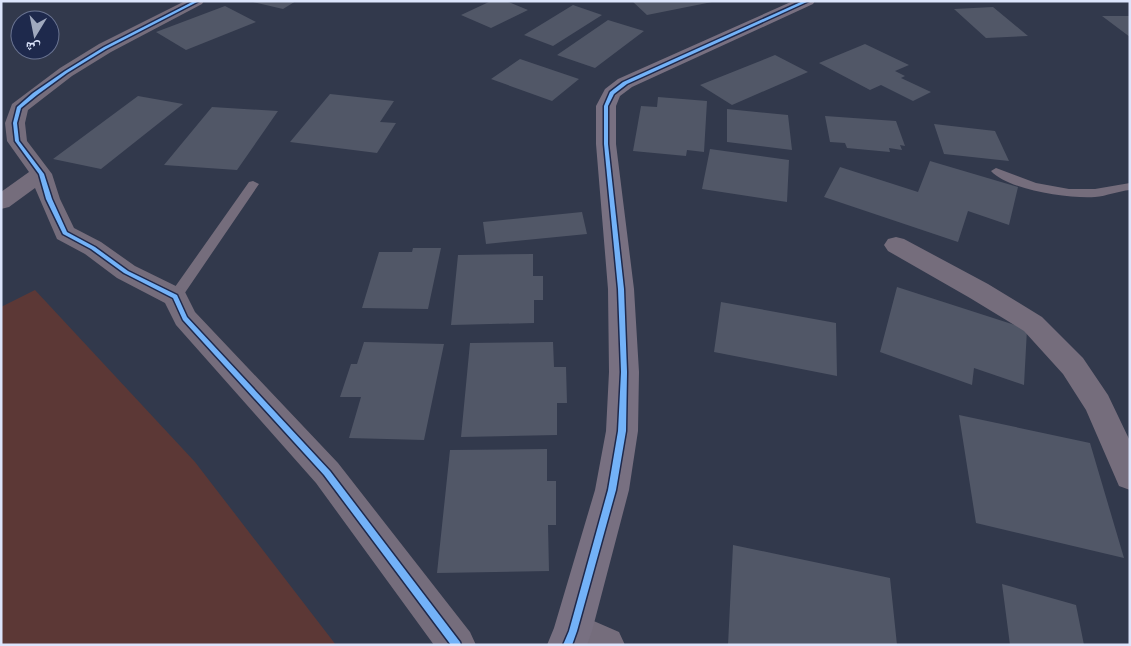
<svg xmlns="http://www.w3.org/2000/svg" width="1131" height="646" font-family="Raleway,'Noto Naskh Arabic',sans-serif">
  <rect width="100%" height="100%" fill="#32394c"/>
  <path fill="#5c3836" d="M 35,290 L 195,462 L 336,645 L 1,645 L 1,307 Z"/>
  <path fill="#515767" d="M 249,1 L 296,1 L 283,9 Z
    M 491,1 L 506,1 L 528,10 L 491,28 L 461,15 Z
    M 632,1 L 712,1 L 712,2 L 647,15 Z
    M 573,5 L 602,15 L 553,46 L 524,35 Z
    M 225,6 L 256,22 L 186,50 L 156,32 Z
    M 993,7 L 1028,36 L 986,38 L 954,9 Z
    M 1102,16 L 1130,16 L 1130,37 Z
    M 608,20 L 644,31 L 595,68 L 557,55 Z
    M 865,44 L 909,65 L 895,71 L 905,76 L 901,78 L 931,92 L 913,101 L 881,85 L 870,90 L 819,63 Z
    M 775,55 L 808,72 L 732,105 L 700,85 Z
    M 520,59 L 579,79 L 552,101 L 491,79 Z
    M 330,94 L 394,101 L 380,122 L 396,123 L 377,153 L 290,142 Z
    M 138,96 L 183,104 L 101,169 L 53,159 Z
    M 658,97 L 707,101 L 704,152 L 687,150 L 686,156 L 633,151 L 641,106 L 657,107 Z
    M 212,107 L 278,111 L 237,170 L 164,165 Z
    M 727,109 L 788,115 L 792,150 L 727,142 Z
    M 825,116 L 896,121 L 905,146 L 900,145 L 902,150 L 889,148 L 890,152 L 847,148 L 845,143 L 830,142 Z
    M 934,124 L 995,131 L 1009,161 L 944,154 Z
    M 710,149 L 789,160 L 787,202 L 702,189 Z
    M 930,161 L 1018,187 L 1009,225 L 968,211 L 958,242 L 824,197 L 840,167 L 918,192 Z
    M 582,212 L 587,234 L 486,244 L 483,222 Z
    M 413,248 L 441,248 L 428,309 L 362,308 L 379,252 L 412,252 Z
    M 533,254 L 533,276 L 543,276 L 543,300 L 534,300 L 534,323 L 451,325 L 458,255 Z
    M 897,287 L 1027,329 L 1024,385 L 974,368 L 972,385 L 880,352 Z
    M 721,302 L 836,323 L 837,376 L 714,352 Z
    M 364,342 L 444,344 L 424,440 L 349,438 L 361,397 L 340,397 L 351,364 L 357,364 Z
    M 553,342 L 554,367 L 566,367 L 567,403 L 557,403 L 557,435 L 461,437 L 470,343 Z
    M 959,415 L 1090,443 L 1124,558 L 976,523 Z
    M 547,449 L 547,481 L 556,481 L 556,525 L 548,525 L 549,571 L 437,573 L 450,450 Z
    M 733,545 L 890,578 L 897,645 L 728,645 Z
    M 1002,584 L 1076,605 L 1084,645 L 1010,645 Z"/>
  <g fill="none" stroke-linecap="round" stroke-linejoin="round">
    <path fill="#756d7c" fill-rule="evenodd" d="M 996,168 L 1036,183 L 1069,189 L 1095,189 L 1130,183 L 1130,190 C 1118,191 1107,196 1095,197 C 1070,199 1008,190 991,171 Z
      M 253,181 L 259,184 L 180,300 L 170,300 L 168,297 L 170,294 L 249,182 Z"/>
    <path fill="#756d7c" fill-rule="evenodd" d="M 185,1 L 204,1 L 202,4 L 111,52 L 72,76 L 28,110 L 25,123 L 27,141 L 52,174 L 60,199 L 74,228 L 101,242 L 135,266 L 184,290 L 195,312 L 338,463 L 470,632 L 476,645 L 434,645 L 316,483 L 176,325 L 165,303 L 117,278 L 85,254 L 57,239 L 35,188 L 9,207 L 1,209 L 1,192 L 29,172 L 7,141 L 5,123 L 12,104 L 60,68 L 99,44 Z
      M 896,237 L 904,239 L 988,284 L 1042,317 L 1083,358 L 1108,395 L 1130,441 L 1130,490 L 1119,486 L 1086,410 L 1063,374 L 1024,331 L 970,298 L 888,251 L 884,245 L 888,239 Z
      M 573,612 L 619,632 L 625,645 L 560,644 L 554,631 L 560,618 Z"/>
    <path fill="#787081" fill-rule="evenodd" d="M 793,1 L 815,1 L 813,4 L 632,87 L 620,96 L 616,106 L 616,144 L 634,289 L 639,372 L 638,431 L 629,490 L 592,631 L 587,645 L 547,645 L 554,628 L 595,490 L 606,431 L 609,372 L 608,289 L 596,144 L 596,106 L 605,89 L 618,79 Z"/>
    <g stroke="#1e294c" stroke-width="3">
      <path id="cycleway" d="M 194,1 L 199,1 L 106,49 L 67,73 L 37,95 L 21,108 L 17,123 L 19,141 L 44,174 L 52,199 L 67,232 L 95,247 L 128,271 L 177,295 L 187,317 L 330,471 L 460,642 L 461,645 L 451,645 L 324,475 L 183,320 L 173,298 L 124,273 L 91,249 L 63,234 L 46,199 L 39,174 L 15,141 L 13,123 L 17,107 L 33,93 L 65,71 L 104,47 Z
        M 803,1 L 809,1 L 627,84 L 614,94 L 608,106 L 608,144 L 624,289 L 627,372 L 626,431 L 616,490 L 577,631 L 572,645 L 563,645 L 569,631 L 608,490 L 618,431 L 621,372 L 618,289 L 604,144 L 604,106 L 610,92 L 623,82 Z"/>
    </g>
    <use href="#cycleway" fill="#73b2f8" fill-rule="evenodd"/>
  </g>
  <rect width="1131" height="646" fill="none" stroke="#dce5fc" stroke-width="5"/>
  <g transform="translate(35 35) rotate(190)"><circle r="24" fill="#1e294c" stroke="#6a7492"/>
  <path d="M0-4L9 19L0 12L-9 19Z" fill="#a0a9be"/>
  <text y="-8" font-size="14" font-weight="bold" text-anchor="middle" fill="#dce5fc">ش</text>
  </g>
</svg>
